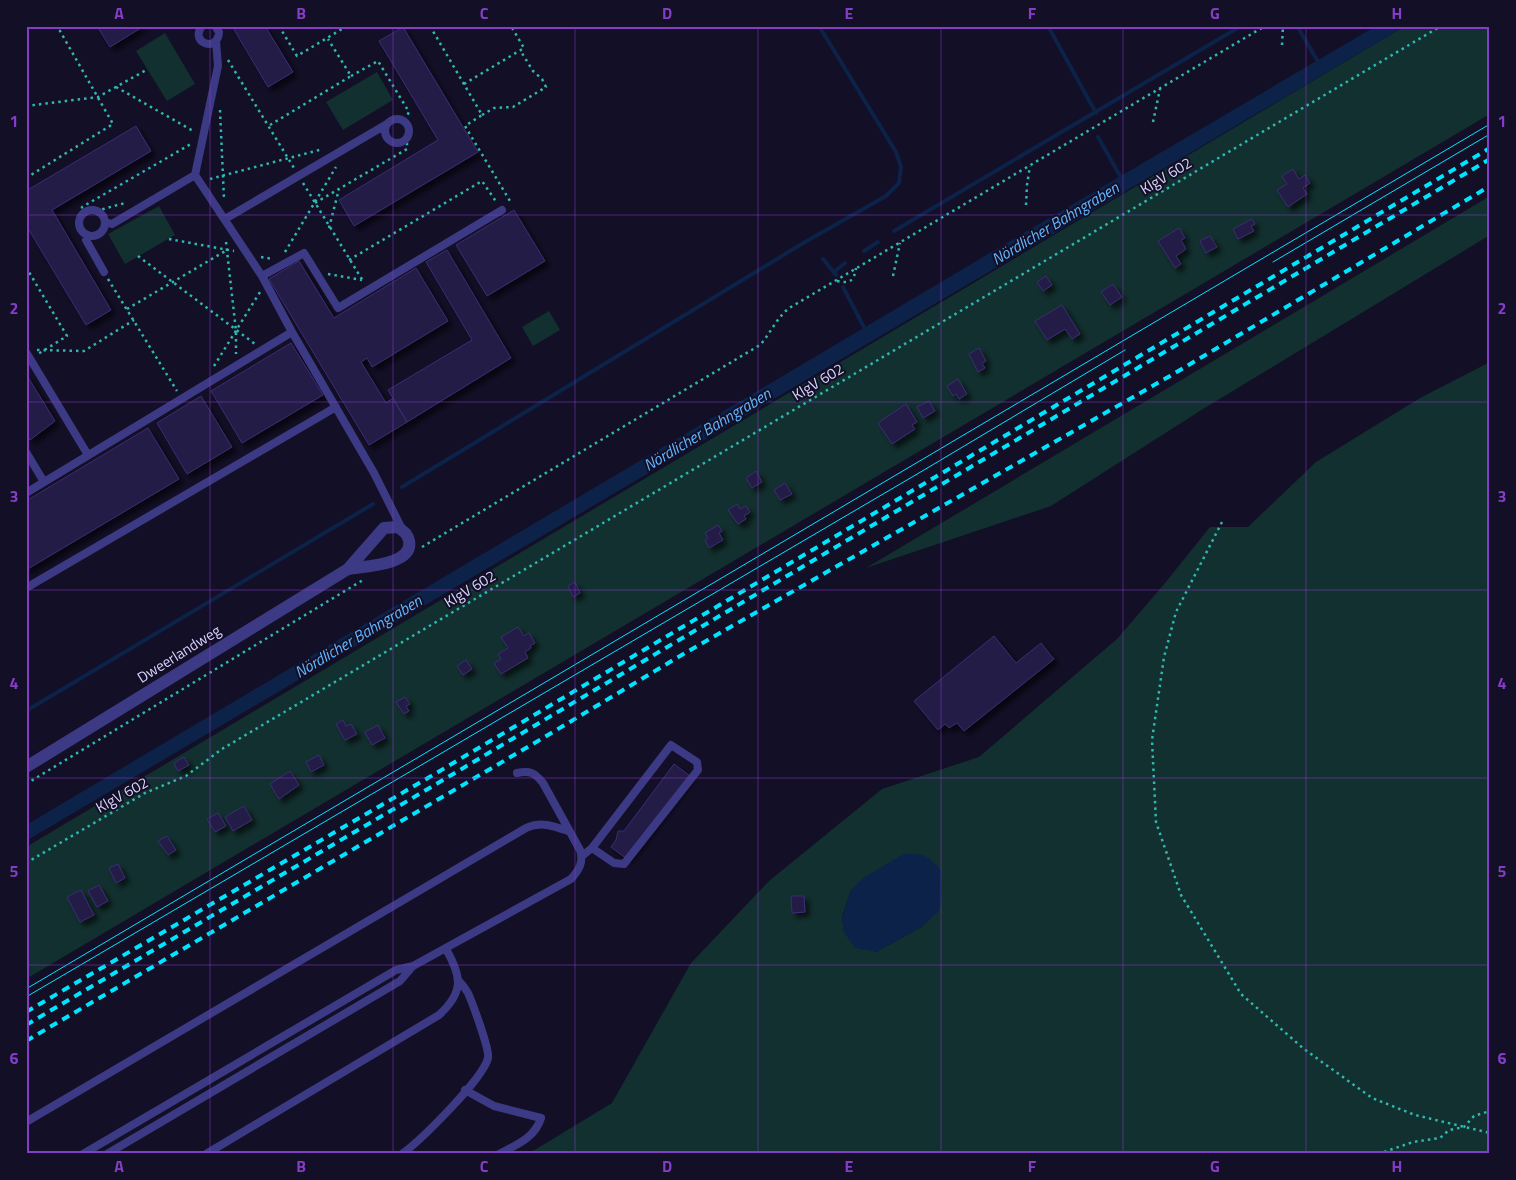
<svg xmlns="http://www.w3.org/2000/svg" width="1516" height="1180" font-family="'Titillium Web',sans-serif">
  <defs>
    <filter id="shadow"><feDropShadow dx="4.5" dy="4.5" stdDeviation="2.5" flood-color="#0009"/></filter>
  </defs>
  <rect width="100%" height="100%" fill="#130f26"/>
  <path fill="#12302f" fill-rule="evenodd" d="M 1405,26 L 1490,26 L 1490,114 L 26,979 L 26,847 Z
    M 165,33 L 195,84 L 167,101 L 136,51 Z
    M 377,72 L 393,100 L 343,130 L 326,102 Z
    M 1490,196 L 1490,235 L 1203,409 L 1051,506 L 866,568 Z
    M 159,206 L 175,235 L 125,264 L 108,234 Z
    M 549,311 L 560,330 L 533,346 L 522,327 Z
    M 1490,362 L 1490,1154 L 528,1154 L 612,1103 L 691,963 L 769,881 L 882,789 L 979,757 L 1117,639 L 1165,583 L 1210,527 L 1248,527 L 1316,462 L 1420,398 ZM 851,890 L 923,926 L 876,952 L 844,932 L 842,917 Z"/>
  <path fill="#0c2248" d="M 1376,26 L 1405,26 L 26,841 L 26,825 L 1000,247 Z
    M 903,854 C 923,853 928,856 941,870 L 942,892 L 939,911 L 923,926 L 876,952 L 855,948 L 844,932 L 842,918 L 851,890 L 862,879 Z"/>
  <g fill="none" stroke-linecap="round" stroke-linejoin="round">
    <path stroke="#0c2248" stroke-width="4" d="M 1048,26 L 1096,113
      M 1297,26 L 1320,65
      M 1098,137 L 1123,181
      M 894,231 L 1241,26
      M 864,251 L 878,242
      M 823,259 L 836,275
      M 834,272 L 845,263
      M 843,287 L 866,331
      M 402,487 L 805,242 L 886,196 L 899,183 L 901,167 L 896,152 L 819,26
      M 26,711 L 373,504"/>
  </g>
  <path fill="#241b47" stroke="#3b2d73" filter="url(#shadow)" d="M 97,26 L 144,26 L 110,47 Z
    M 232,26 L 265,26 L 293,72 L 268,87 Z
    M 403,27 L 478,152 L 354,226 L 339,200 L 438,140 L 379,41 Z
    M 136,126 L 151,151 L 52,210 L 111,310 L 86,325 L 26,225 L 26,191 Z
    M 1293,169 L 1299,179 L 1305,175 L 1310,183 L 1303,188 L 1307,194 L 1288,207 L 1277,190 L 1287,184 L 1282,176 Z
    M 514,210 L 545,261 L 487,296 L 456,245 Z
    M 1252,219 L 1255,224 L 1251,226 L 1254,231 L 1238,239 L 1233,229 Z
    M 1179,228 L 1185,238 L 1181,240 L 1186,249 L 1176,256 L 1181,264 L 1175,268 L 1158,241 Z
    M 1210,236 L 1217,247 L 1206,253 L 1200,241 Z
    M 447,250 L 511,358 L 407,422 L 388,390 L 472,340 L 426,262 Z
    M 299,261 L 334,318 L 416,268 L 448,321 L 372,367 L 367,358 L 361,362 L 386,403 L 393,398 L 407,422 L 369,445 L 269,279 Z
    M 1046,276 L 1052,285 L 1043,291 L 1037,282 Z
    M 1113,284 L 1122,297 L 1110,305 L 1101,292 Z
    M 1062,305 L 1080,334 L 1072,339 L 1065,329 L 1047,340 L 1035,321 Z
    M 291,343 L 323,395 L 242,443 L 211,391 Z
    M 979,348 L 986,361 L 982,363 L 985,368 L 978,372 L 969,354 Z
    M 26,374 L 55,421 L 30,440 L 26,434 Z
    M 958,379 L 967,394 L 959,399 L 956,394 L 953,396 L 947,386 Z
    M 201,396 L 232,447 L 187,474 L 157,423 Z
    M 929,401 L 935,411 L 923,418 L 917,407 Z
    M 906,404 L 917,422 L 912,425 L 915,429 L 892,444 L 878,423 Z
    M 148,428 L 179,479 L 26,570 L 26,501 Z
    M 756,471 L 762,482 L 752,488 L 746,478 Z
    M 785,483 L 792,494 L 780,500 L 774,490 Z
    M 737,504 L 740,509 L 746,506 L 750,512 L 744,516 L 746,519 L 738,524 L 728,510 Z
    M 718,525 L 722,531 L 719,533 L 723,540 L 709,548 L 705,540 L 708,538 L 705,533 Z
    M 575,582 L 580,593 L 573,597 L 568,586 Z
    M 518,627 L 524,636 L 529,633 L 535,643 L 530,646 L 531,648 L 525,652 L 528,658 L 501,674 L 494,663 L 501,659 L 498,654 L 508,648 L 501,637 Z
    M 994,636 L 1016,663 L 1041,643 L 1054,659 L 964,731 L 957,723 L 949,728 L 945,724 L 938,730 L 914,701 Z
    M 466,660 L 472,669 L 463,675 L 457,666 Z
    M 405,697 L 410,704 L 406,706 L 409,711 L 404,714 L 396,702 Z
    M 343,720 L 346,726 L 351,724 L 357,734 L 345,740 L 336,724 Z
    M 378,725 L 385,738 L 372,745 L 365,732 Z
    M 319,755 L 324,765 L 311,772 L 306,762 Z
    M 184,757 L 189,765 L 178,771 L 174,763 Z
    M 674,764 L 690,776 L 627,859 L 611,847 L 616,840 L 618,831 L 624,831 Z
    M 290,771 L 299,785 L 279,799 L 270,784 Z
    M 244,806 L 252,820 L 233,831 L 225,817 Z
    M 218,813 L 226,826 L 215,832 L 207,819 Z
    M 167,836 L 176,850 L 168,855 L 158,841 Z
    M 118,864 L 125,878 L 116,883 L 109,868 Z
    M 99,885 L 108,901 L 97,907 L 88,891 Z
    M 81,890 L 94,915 L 80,922 L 67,897 Z
    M 791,896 L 804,896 L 805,912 L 792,913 Z"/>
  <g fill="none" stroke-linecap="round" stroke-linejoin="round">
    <path stroke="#2fb8b0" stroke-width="2.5" stroke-dasharray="2.5 4" stroke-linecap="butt" d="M 279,26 L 297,56 L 347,26
      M 430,26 L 482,115 L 465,126 L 510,201 L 509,203
      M 1282,45 L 1283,26
      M 228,60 L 294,168
      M 351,76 L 378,61 L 409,112 L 404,121
      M 464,84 L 524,48 L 511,26
      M 116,87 L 195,132
      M 26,106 L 98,97 L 148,69
      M 220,110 L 224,199
      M 482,115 L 494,108 L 513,107 L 546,87 L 542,79 L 533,71 L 520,50
      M 1153,122 L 1160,89
      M 270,125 L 351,76 L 328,39
      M 26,178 L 113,124 L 60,31 L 67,26
      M 210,179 L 323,149
      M 303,183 L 363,281
      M 315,203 L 407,149 L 407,138
      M 1026,205 L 1027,185 L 1030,166
      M 96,211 L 125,203
      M 82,215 L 82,207 L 191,144
      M 329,228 L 339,189
      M 169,239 L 234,251
      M 226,242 L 236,331 L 236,354
      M 285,252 L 336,167
      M 138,256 L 255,344
      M 261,257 L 273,259
      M 349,260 L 482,181 L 497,203
      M 26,267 L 67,336 L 38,354
      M 328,274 L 362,280
      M 893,276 L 900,243
      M 108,279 L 177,391
      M 837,281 C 850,284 854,281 856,268
      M 127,309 L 227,250
      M 37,350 L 84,351 L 134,320
      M 214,366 L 260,292
      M 1222,522 L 1176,612 L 1164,657 L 1152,740 L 1156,822 L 1181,895 L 1241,994 L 1304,1049 L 1372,1098 L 1415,1115 L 1490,1133
      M 422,547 L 760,345 C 771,333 777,316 791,307 L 1265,26
      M 26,784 L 363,580
      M 26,863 L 145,793 L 186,776 L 222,749 L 1441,26
      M 1064,1154 L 1078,1154
      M 1378,1154 L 1413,1142 L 1440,1138 L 1449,1130 L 1464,1127 L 1474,1116 L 1490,1111"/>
    <path stroke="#3d3a85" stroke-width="8" d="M 202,26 C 189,43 218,53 219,32 L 215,26
      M385 131a12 12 0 1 1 24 0a12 12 0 1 1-24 0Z
      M 195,175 L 218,66 L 216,41
      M79 223a13 13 0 1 1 26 0a13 13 0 1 1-26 0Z
      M 225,219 L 387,124
      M 105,222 L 112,224 L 195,175 L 262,276
      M 88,235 L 86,240 L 104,272
      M 292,332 L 374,473 L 402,529
      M 26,352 L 88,455
      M 26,452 L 44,482
      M 26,493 L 292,332 L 262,276 L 304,253 L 338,308 L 502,210
      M 26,588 L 336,407
      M 582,856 L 592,848 L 671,745 L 697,762 L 698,770 L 694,775 L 624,864 L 614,863 L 592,848
      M 465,1090 L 494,1106 L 541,1118 C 535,1138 516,1145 499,1154
      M 26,1122 L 526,828 C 541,821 554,826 568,831
      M 83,1154 L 396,970 L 413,966
      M 107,1154 L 400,981 L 413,966 L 571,879 C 579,870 584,862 580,850 L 543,783 C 535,773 530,770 517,773
      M 206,1154 L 439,1015 C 464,992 462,977 446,949
      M 402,1154 C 421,1140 483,1079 488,1058 C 490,1050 472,1002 468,993 C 465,988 462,984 459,981"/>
    <path stroke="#3d3a85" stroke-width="12" d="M 26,767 L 348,569 L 384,528 L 397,527 C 403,530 408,534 409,541 C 414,565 364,566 348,569"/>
    <path stroke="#00e5ff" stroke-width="1" d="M 1273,262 L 1490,134
      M 26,989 L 1490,124
      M 26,997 L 924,470 L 1125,350"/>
    <path stroke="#00e5ff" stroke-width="4" stroke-dasharray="8 6" stroke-linecap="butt" d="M 26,1012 L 433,775 L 1490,148
      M 26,1025 L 438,783 L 1490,159
      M 26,1041 L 543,738 L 685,653 L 1170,376 L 1490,186"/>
  </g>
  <path fill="none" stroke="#843dc5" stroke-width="1" stroke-opacity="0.55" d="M 210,26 L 210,1154M 393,26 L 393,1154M 575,26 L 575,1154M 758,26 L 758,1154M 941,26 L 941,1154M 1123,26 L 1123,1154M 1306,26 L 1306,1154M 26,215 L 1490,215M 26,402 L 1490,402M 26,590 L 1490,590M 26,778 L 1490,778M 26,965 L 1490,965"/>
  <g text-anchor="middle" stroke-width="4" stroke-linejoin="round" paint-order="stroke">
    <g font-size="15" fill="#d9d4ff" stroke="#130f26">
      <text transform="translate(1166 176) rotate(-31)" y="5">KlgV 602</text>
      <text transform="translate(818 382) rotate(-31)" y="5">KlgV 602</text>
      <text transform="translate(470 589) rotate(-31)" y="5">KlgV 602</text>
      <text transform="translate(179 654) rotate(-32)" y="5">Dweerlandweg</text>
      <text transform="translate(122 795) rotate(-29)" y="5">KlgV 602</text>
    </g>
    <g font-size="16" font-style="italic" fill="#62b6ff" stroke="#130f26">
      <text transform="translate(1055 223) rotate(-31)" y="6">Nördlicher Bahngraben</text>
      <text transform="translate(707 429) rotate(-31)" y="6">Nördlicher Bahngraben</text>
      <text transform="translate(358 636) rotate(-31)" y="6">Nördlicher Bahngraben</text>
    </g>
  </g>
  <rect width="1516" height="1180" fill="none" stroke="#130f26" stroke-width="55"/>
  <rect x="28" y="28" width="1460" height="1124" fill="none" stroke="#843dc5" stroke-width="2"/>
  <g font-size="16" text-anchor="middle" font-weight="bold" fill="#843dc5">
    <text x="119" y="19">A</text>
    <text x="301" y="19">B</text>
    <text x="484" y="19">C</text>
    <text x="667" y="19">D</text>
    <text x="849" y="19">E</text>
    <text x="1032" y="19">F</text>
    <text x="1215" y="19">G</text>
    <text x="1397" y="19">H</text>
    <text x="14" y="127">1</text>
    <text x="1502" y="127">1</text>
    <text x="14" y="314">2</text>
    <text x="1502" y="314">2</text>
    <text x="14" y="502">3</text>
    <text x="1502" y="502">3</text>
    <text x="14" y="689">4</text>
    <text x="1502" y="689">4</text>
    <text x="14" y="877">5</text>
    <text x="1502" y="877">5</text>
    <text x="14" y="1064">6</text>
    <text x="1502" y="1064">6</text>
    <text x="119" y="1172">A</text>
    <text x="301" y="1172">B</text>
    <text x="484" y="1172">C</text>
    <text x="667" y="1172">D</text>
    <text x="849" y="1172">E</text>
    <text x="1032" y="1172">F</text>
    <text x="1215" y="1172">G</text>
    <text x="1397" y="1172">H</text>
  </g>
</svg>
